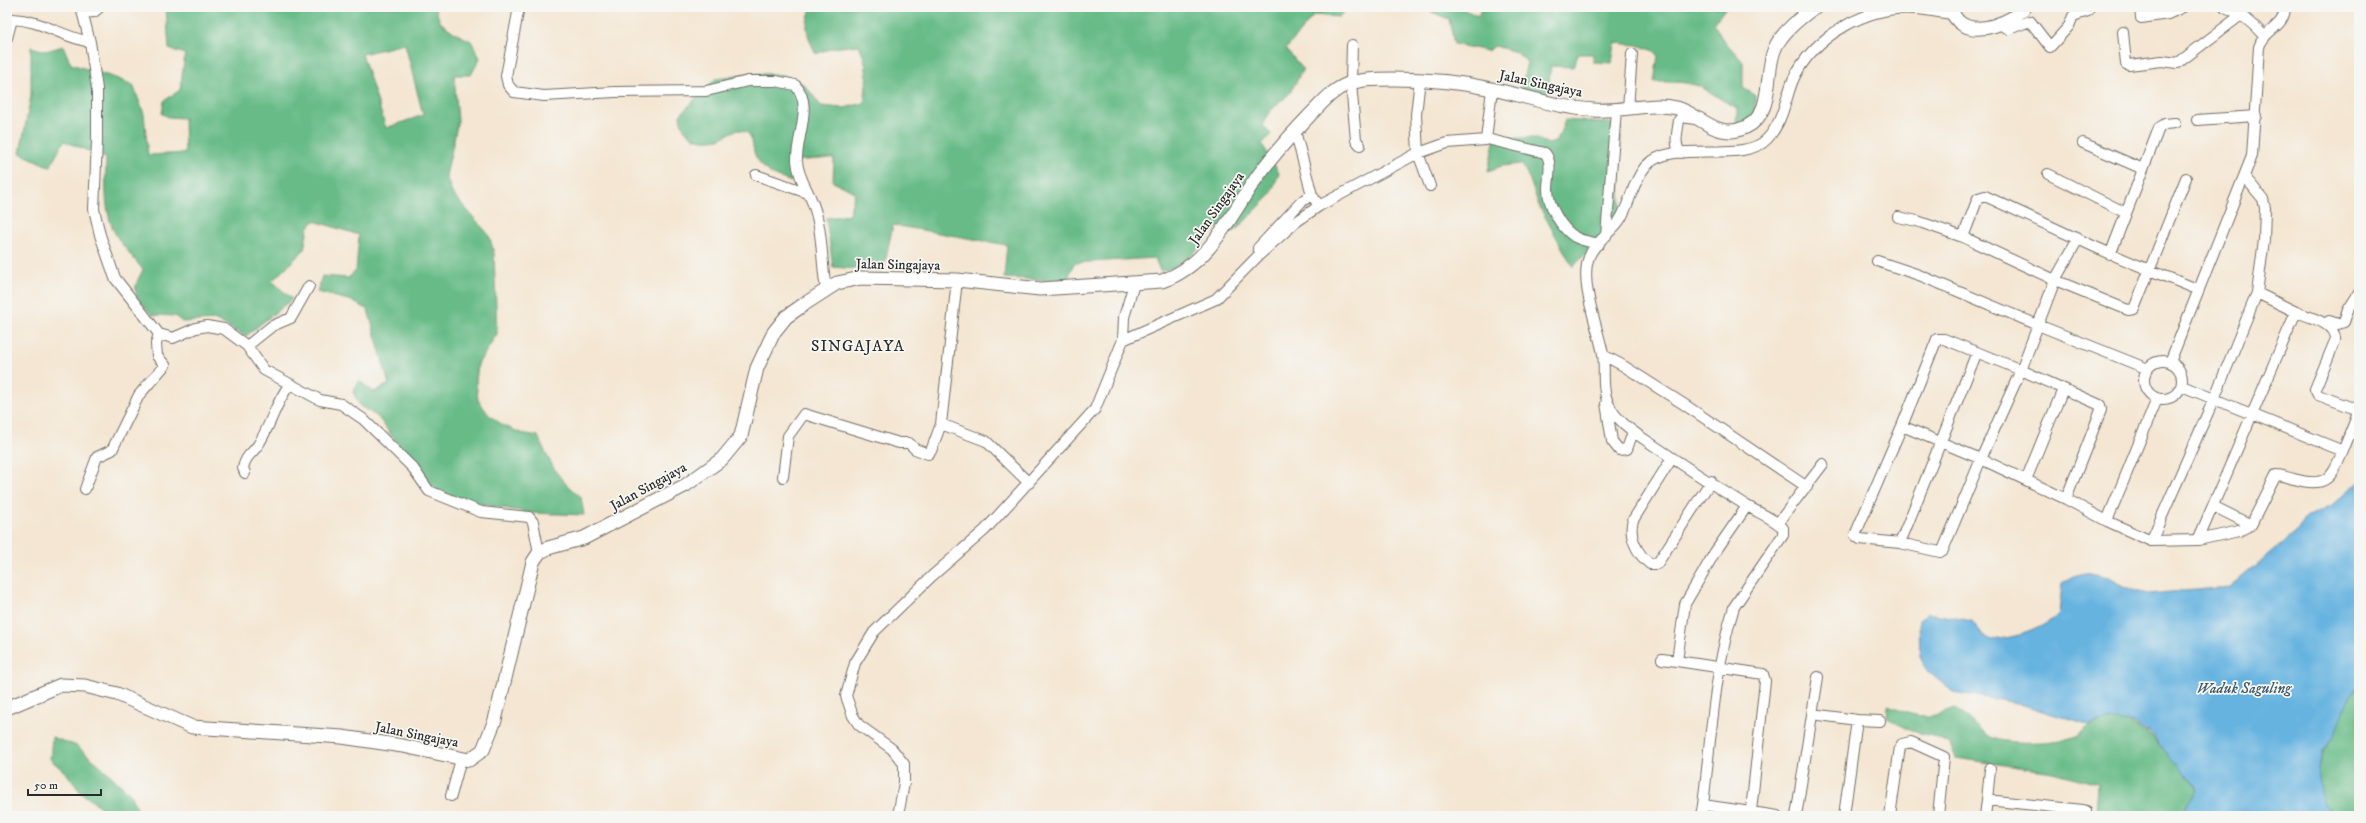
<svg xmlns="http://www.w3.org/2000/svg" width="2366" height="823" font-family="'IM FELL DW Pica',serif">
  <rect width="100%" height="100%" fill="#f6f6f2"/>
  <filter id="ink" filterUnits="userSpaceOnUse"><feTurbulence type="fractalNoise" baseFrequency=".025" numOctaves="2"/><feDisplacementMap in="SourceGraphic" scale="8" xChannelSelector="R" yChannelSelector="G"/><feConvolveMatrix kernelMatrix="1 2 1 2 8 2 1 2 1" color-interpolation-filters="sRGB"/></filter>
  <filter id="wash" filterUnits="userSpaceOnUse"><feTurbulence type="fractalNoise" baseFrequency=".012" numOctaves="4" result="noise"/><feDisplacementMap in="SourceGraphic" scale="16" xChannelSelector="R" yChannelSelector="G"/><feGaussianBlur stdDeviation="0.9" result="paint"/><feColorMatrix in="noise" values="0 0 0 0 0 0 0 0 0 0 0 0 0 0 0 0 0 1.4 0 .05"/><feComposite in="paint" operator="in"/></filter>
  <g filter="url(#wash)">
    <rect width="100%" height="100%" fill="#f4e6d2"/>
    <path fill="#68bb87" stroke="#4a7359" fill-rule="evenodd" d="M 166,7 L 435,7 L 440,22 L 455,33 L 471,41 L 480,58 L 471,75 L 454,75 L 458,121 L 446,176 L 452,193 L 489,235 L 494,253 L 497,334 L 478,364 L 476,382 L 478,400 L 489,415 L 504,426 L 521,433 L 538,436 C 550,463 557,479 581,497 L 584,515 L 531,513 L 473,503 L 437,491 L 413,465 L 378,417 L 360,406 L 353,392 L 359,381 L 374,392 L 389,384 L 368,310 L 352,301 L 317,292 L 322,276 L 348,278 L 356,271 L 359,235 L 314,221 L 308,228 L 304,250 L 272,281 L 292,299 L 246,336 L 216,320 L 182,322 L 175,316 L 152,315 C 136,297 129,294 143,270 C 134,258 123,247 116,235 C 103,211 106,184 106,158 L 64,141 L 50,167 L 20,153 L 31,96 L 31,47 L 46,51 L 63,46 L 71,64 C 92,71 113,76 133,85 L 144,114 L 148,155 L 185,153 L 184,118 L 169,117 L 162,114 L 164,101 L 180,90 L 185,54 L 169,49 ZM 405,44 L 423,115 L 386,128 L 362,54 Z
      M 812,7 L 1347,7 L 1339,17 L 1314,15 L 1286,49 L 1303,69 L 1290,93 L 1270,111 L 1263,126 L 1271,134 L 1262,144 L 1279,173 L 1270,196 L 1234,232 L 1216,227 C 1200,246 1186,268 1160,271 L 1155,258 L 1074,263 L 1067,281 L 1004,278 L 1007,245 L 893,225 L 883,271 L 833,267 L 826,218 L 849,215 L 855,192 L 833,182 L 834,158 L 792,161 L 791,182 C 785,179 774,177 769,172 C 764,169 757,160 755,155 C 752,147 754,135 744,131 C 733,127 728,137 718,139 C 698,143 682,137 680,115 L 715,79 C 739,76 786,66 805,86 C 811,92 816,99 821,106 L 844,108 L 864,103 C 867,80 869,67 859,45 L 832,48 L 816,54 C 807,36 803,26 812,7 Z
      M 1419,7 L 1458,7 L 1478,16 L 1482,7 L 1726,7 L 1714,24 L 1721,37 L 1743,62 L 1743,88 L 1755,95 L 1755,113 L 1745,123 L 1736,125 L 1737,108 C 1724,102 1713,93 1701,87 C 1686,81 1670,82 1654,82 L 1658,56 L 1655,51 L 1637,45 L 1615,43 L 1612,63 L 1593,62 L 1593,54 L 1578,54 L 1573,67 L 1551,66 L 1547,95 L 1521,89 L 1527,62 L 1516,52 L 1495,46 L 1487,51 L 1454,44 L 1449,19 Z
      M 1565,120 L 1621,124 L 1620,213 L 1601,238 L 1573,267 L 1539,206 L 1530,180 L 1522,164 L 1502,166 L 1488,171 L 1495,137 L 1535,138 L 1549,144 L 1557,141 Z
      M 2359,685 L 2359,816 L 2335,816 C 2330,812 2325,808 2322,802 C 2316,786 2315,758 2328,746 L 2351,694 Z
      M 1888,706 C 1915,716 1925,721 1954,709 C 1974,717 1974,734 2000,740 C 2017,744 2060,743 2076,736 C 2081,733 2086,728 2091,726 C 2124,708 2143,729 2164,750 C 2176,762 2190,775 2197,790 L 2179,816 L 2093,816 L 2096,815 L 2098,784 L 2052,772 L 1956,758 L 1950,744 L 1933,736 L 1912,731 L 1887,718 Z
      M 52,737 L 77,746 L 102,767 L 129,793 L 137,808 L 138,816 L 113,816 L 81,793 L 67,774 L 50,759 Z"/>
    <path fill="#66b3e0" stroke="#486f86" d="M 2359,481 L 2359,685 L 2351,694 L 2333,739 L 2322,752 L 2318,768 L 2322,801 L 2335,816 L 2179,816 L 2197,790 L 2195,785 L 2150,734 L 2135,723 L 2109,719 L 2090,726 L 2017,703 L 1953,692 L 1926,670 L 1920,656 L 1919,619 L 1928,613 L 1972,621 L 1984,636 L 1992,640 C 2017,637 2039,631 2059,614 L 2062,583 C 2104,559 2112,588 2148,594 L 2230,587 L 2296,532 L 2305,518 L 2332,505 Z"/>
  </g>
  <g filter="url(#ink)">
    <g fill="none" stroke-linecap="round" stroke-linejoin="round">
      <g stroke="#716c65" stroke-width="12">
        <path id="minor" d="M 81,7 L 90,42 L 97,89 L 97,141 L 94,209 L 100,235 L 115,278 L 159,334 L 173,338 L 196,328 L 207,326 L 224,329 L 247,346 L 264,370 L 320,400 L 341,404 L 363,419 L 413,468 L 429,491 L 481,512 L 529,517 L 533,522 L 539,553
          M 519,7 L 506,76 L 508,85 L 514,92 L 544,96 L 615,92 L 706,91 L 748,81 L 776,81 L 795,85 C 814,105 796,136 797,161 C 798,177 808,190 813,204 C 823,230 821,261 826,289
          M 2140,7 L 2141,18 L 2168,14 L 2183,7
          M 2225,7 C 2241,13 2253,23 2264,36
          M 83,13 L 94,12 L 100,7
          M 1999,24 L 2009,29 L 2030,21 L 2050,47 L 2069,26 L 2073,16 L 2088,11 L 2088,7
          M 2123,32 L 2126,64 L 2129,65 L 2162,61 L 2178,63 L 2241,15
          M 7,38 L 12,19 C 41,20 62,37 90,42
          M 1352,45 L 1351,83 L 1356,140 L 1360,145
          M 1420,79 L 1416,115 L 1418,153 L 1430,186
          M 1628,109 L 1632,54
          M 2197,120 L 2256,116
          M 1295,131 L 1312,195
          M 1487,139 L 1545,153 C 1553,162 1548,178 1548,189 C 1548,206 1561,228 1575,237 C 1582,241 1592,242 1599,244
          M 2083,143 L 2143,169
          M 1681,153 C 1673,144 1678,131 1679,120 L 1682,117 L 1695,119
          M 2048,174 L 2126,213
          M 756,175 L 808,193
          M 2244,176 L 2263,199 L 2265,208 L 2264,240 L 2257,293
          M 1898,217 L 1917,221 L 1963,237
          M 1606,236 L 1616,110
          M 2078,239 C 2117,258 2158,273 2199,290
          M 1258,248 L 1302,201 L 1312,195 L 1319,206
          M 2110,255 L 2159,128 L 2165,124 L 2175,123
          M 1877,261 L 1919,275 L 2038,325 L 2055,280 L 1963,237 L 1978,198 L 1985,196 L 2078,239 L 2055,280 L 2128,310 L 2134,309 L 2186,178
          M 2326,324 L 2329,321 L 2338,324 L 2344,322 L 2348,310 L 2359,293
          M 1123,340 L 1216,299 L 1258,256 L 1296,222 L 1319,206 L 1416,154 L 1447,143 L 1486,140 L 1492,89
          M 247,346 L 272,326 L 291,318 L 309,286
          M 1603,355 L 1622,365 L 1685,405 L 1807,487
          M2144 380a19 19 0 1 1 38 0a19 19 0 1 1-38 0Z
          M 2170,362 L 2252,156 L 2259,47 C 2264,29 2285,28 2285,7
          M 1606,403 L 1612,441 L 1619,450 L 1627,449 L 1633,432
          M 941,424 L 986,441 L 1029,483
          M 1902,426 L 1981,459 L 1943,550 L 1940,552 L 1900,543 L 1860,539 L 1855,535 Z
          M 1902,426 L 1937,339 L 1944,339 L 2021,370 L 2038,325 L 2148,369
          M 1672,458 L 1633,520 C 1628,536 1637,554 1650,564 L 1657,564 L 1711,481
          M 245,473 L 243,468 C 246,455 251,455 258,445 C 271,425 275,403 290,384
          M 783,477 L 788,436 L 804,414 L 899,443 L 909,443 L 915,449 L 928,454 L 931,451 L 941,424 L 957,280
          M 2026,480 L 2063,389
          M 85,489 L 97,457 L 112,450 L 139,395 L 165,365 L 157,356 L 156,344 L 159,334
          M 2066,499 L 2101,410 L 2100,405 L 2021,370 L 1981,459 L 2066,499 L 2107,521 L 2157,399
          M 1747,506 L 1715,552 L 1685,604 L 1677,661 L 1763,674 L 1765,681 L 1751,811
          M 2213,506 L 2251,525
          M 2107,521 L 2151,541 L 2214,399 L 2182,386
          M 1778,523 L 1823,464
          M 2198,540 L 2239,531 L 2251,525 L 2276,475 C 2282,475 2288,478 2294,479 C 2326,488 2331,479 2343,451
          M 2151,541 L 2198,540 L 2205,524 L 2296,312 L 2257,293 L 2214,399 L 2343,451 L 2357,416 L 2356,411 L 2353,408 L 2318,395 L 2315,389 L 2335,341 C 2337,323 2309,317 2296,312
          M 1900,543 L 1977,352
          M 1662,659 L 1677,661
          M 1812,714 L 1857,720 L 1844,816
          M 1857,720 L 1880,721
          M 451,796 L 461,759
          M 1987,800 L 1990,769
          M 898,816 L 904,783 L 904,764 L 892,749 L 859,725 L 853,716 L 846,696 L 855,663 L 874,632 L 932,576 L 985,530 L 1095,409 L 1123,340 L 1124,317 L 1134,284
          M 1701,816 L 1703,805
          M 1778,816 L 1703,805 C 1711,739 1714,671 1734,607 L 1783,535 L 1783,528 C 1773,518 1759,513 1747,506 C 1715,486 1684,466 1653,445 C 1641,437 1629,430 1619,419 C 1613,414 1608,404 1606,397 C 1602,384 1605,368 1603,354 C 1598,327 1579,283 1589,257 C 1594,242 1613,232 1621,218 C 1630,202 1633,182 1645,167 C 1671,137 1743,165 1767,139 C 1783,122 1785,100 1793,80 C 1813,36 1868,5 1916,9 C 1929,10 1942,13 1955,14
          M 1796,816 L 1818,677
          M 1890,816 L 1900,747 L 1902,744 L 1911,742 L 1944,757 L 1938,816
          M 1985,816 L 1987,800 L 2083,810 L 2086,811 L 2086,816"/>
      </g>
      <g stroke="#716c65" stroke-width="15">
        <path id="tertiary" d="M 1947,7 C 1951,11 1955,18 1959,22 C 1977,37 2012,22 2025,7
          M 7,708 L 61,685 L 85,686 L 117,694 L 192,727 L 342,737 L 403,746 L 469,760 L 483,750 L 495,720 L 533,562 L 539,553 L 548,548 L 584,538 L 686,485 L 722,459 L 741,436 L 757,368 L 774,332 L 786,317 L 803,305 L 837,283 L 861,278 L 957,280 L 1040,289 L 1162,281 C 1207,265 1227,222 1251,186 C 1268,160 1289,137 1310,115 C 1322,103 1332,90 1348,84 C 1362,79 1378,79 1393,79 C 1427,79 1460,82 1492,89 C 1526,96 1559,108 1594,110 C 1621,112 1651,102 1677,108 C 1701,115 1717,141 1746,127 C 1775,113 1764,72 1775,48 C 1782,32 1801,17 1815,7"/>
      </g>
      <use href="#minor" stroke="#fff" stroke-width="10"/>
      <use href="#tertiary" stroke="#fff" stroke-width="13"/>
    </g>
  </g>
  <g text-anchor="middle" stroke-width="3.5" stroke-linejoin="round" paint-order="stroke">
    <g font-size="14" fill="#2b2b2b" stroke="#f6f6f2">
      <text transform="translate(1541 83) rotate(12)" y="5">Jalan Singajaya</text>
      <text transform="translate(1216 208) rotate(-55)" y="5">Jalan Singajaya</text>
      <text transform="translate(898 264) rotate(1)" y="5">Jalan Singajaya</text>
      <text transform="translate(648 486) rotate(-29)" y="5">Jalan Singajaya</text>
      <text transform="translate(417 734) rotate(11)" y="5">Jalan Singajaya</text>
    </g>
    <g font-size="15" font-style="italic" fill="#405b6a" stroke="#f6f6f2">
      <text x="2244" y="693">Waduk Saguling</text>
    </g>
    <g font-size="16" letter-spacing="1" fill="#2b2b2b" stroke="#f6f6f2">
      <text x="858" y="351">SINGAJAYA</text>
    </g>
  </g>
  <rect width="2366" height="823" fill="none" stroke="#f6f6f2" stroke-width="24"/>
  <path d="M28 789v6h73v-6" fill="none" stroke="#2b2b2b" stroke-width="2"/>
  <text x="34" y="789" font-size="12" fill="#2b2b2b" stroke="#f6f6f2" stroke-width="3" paint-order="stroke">50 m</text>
</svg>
